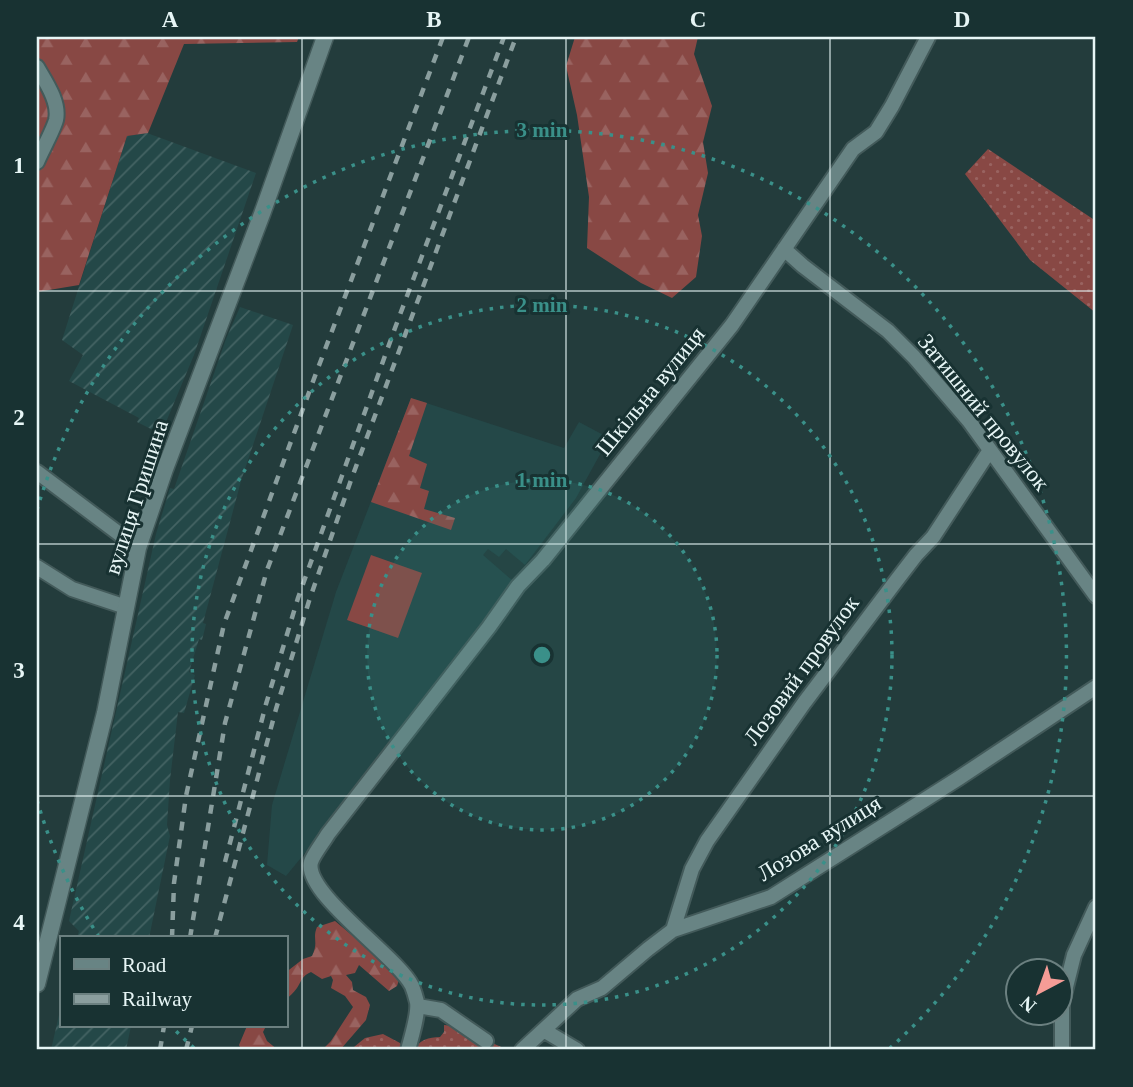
<svg xmlns="http://www.w3.org/2000/svg" width="1133" height="1087" font-family="Georgia,serif">
  <defs>
    <pattern id="industrial-furrows" width="10" height="10" patternUnits="userSpaceOnUse" patternTransform="scale(1.75)"><rect width="10" height="10" fill="#244848"/><path d="M-1 1l2-2M0 10L10 0M9 11l2-2" fill="none" stroke="#446363"/></pattern>
    <pattern id="grass-dots" width="8" height="8" patternUnits="userSpaceOnUse" patternTransform="scale(1.75)"><rect width="8" height="8" fill="#884844"/><path d="M2 2h.1M6 6h.1" fill="none" stroke="#996360" stroke-width="1.8" stroke-linecap="round"/></pattern>
    <pattern id="forest-firs" width="22" height="20" patternUnits="userSpaceOnUse" patternTransform="scale(1.75)"><rect width="22" height="20" fill="#884844"/><path d="M5 1l3.5 6h-7zM16 11l3.5 6h-7z" fill="#996360"/></pattern>
  </defs>
  <rect width="100%" height="100%" fill="#233c3c"/>
  <path fill="#244848" d="M 411,398 L 564,448 L 579,422 L 609,438 L 576,498 L 525,565 L 506,549 L 499,557 L 488,549 L 483,555 L 513,581 L 423,703 L 360,786 L 286,876 L 267,865 L 272,805 L 336,592 Z"/>
  <path fill="url(#industrial-furrows)" d="M 147,133 L 256,173 L 194,355 L 161,434 L 137,422 L 139,418 L 69,381 L 83,355 L 62,340 L 127,136 Z
    M 240,307 L 293,325 L 241,481 L 203,623 L 206,624 L 202,640 L 199,639 L 189,672 L 195,675 L 184,713 L 178,712 L 170,780 L 167,825 L 170,836 L 149,938 L 77,938 L 79,931 L 69,921 L 156,534 L 170,488 L 174,489 L 226,339 Z
    M 61,1006 L 61,1026 L 131,1026 L 126,1050 L 51,1050 Z"/>
  <path fill="url(#grass-dots)" d="M 988,149 L 1096,221 L 1096,313 L 1030,260 L 965,174 Z
    M 444,1025 L 454,1026 L 508,1050 L 414,1050 C 419,1040 429,1037 440,1037 L 444,1032 Z
    M 383,1034 L 400,1043 L 404,1050 L 340,1050 L 343,1047 L 354,1047 L 365,1038 Z"/>
  <path fill="url(#forest-firs)" d="M 37,37 L 299,37 L 297,42 L 184,44 L 148,133 L 127,136 L 79,285 L 37,292 Z
    M 575,37 L 698,37 L 694,54 L 712,106 L 703,142 L 708,173 L 698,215 L 702,236 L 696,277 L 672,298 L 641,283 L 587,248 L 589,197 L 577,115 L 566,66 Z
    M 411,398 L 427,403 L 409,456 L 427,464 L 420,488 L 429,491 L 424,509 L 455,518 L 451,530 L 371,502 Z
    M 335,921 L 397,973 L 399,980 L 397,986 L 389,991 L 359,965 L 355,973 L 346,975 L 352,982 L 353,990 L 366,997 L 370,1005 L 366,1020 L 340,1050 L 322,1050 L 331,1041 L 353,1007 L 345,996 L 331,988 L 333,980 L 331,976 L 322,979 L 311,972 C 302,976 302,980 297,988 C 294,992 289,997 285,1000 L 285,973 L 303,959 L 312,956 C 319,942 312,939 317,927 Z
    M 247,1026 L 266,1026 L 263,1032 L 267,1041 L 278,1050 L 241,1049 L 239,1045 Z"/>
  <path fill="#884844" d="M 371,555 L 422,573 L 398,638 L 347,620 Z"/>
  <g fill="none" stroke-linecap="round" stroke-linejoin="round">
    <g stroke="#435a5a" stroke-width="18">
      <path id="minor" d="M 37,67 C 45,81 60,102 56,120 C 53,131 42,150 37,162
        M 784,249 L 803,266 L 888,331 L 914,357 L 969,421 L 1096,596
        M 37,472 L 138,548
        M 37,567 L 72,589 L 126,607
        M 673,930 L 692,869 L 707,841 L 804,703 L 896,581 L 916,555 L 933,537 L 990,450
        M 418,1006 L 441,1010 L 486,1041
        M 545,1031 L 577,1050
        M 408,1050 C 411,1038 419,1014 417,1002 C 416,998 414,991 412,986 C 398,957 303,893 311,862 C 313,855 324,841 328,834 L 489,627 L 518,586 L 543,560 L 732,325 L 853,149 L 876,132 L 892,106 L 928,37
        M 522,1050 L 577,999 L 602,988 L 648,949 L 673,930 L 771,897 L 959,778 L 1096,687
        M 1062,1050 L 1062,1003 L 1074,955 L 1096,907"/>
    </g>
    <g stroke="#435a5a" stroke-width="19">
      <path id="tertiary" d="M 37,984 L 105,713 L 138,548 L 165,469 L 262,214 L 325,37"/>
    </g>
    <use href="#minor" stroke="#688484" stroke-width="14"/>
    <use href="#tertiary" stroke="#688484" stroke-width="16"/>
    <path stroke="#8a9e9e" stroke-width="4.5" stroke-dasharray="9 9" stroke-linecap="butt" d="M 225,862 L 266,704 L 298,598 L 395,328 L 504,37
      M 172,938 L 174,883 L 186,796 L 224,624 L 315,376 L 443,37
      M 190,938 L 225,723 L 267,570 L 469,37
      M 215,938 L 276,709 L 309,601 L 351,480 L 516,37
      M 160,1050 L 164,1026
      M 186,1050 L 192,1026"/>
  </g>
  <path fill="none" stroke="#e7f6f6" stroke-width="2" stroke-opacity="0.55" d="M 302,37 L 302,1050M 566,37 L 566,1050M 830,37 L 830,1050M 37,291 L 1096,291M 37,544 L 1096,544M 37,796 L 1096,796"/>
  <circle cx="542" cy="655" r="175" fill="#3a9089" fill-opacity=".12"/>
  <g fill="none" stroke="#3a9089" stroke-width="3.5" stroke-dasharray="3.5 7">
    <circle cx="542" cy="655" r="175"/>
    <circle cx="542" cy="655" r="350"/>
    <path d="M194 1048A525 525 0 0 1 171 1026M99 937A525 525 0 0 1 37 800M37 510A525 525 0 1 1 890 1048"/>
  </g>
  <g text-anchor="middle" stroke-width="6" stroke-linejoin="round" paint-order="stroke">
    <g font-size="23" fill="#e7f6f6" stroke="#183232">
      <text transform="translate(650 391) rotate(-51)" y="8">Шкільна вулиця</text>
      <text transform="translate(984 412) rotate(51)" y="8">Затишний провулок</text>
      <text transform="translate(136 497) rotate(-72)" y="8">вулиця Гришина</text>
      <text transform="translate(801 670) rotate(-54)" y="8">Лозовий провулок</text>
      <text transform="translate(819 838) rotate(-32)" y="8">Лозова вулиця</text>
    </g>
  </g>
  <circle cx="542" cy="655" r="10" fill="#3a9089" stroke="#183232" stroke-width="3.5"/>
  <g font-size="21" text-anchor="middle" font-weight="bold" fill="#3a9089" stroke="#183232" stroke-width="6" stroke-linejoin="round" paint-order="stroke">
    <text x="542" y="137">3 min</text>
    <text x="542" y="312">2 min</text>
    <text x="542" y="487">1 min</text>
  </g>
  <rect width="1133" height="1087" fill="none" stroke="#183232" stroke-width="77"/>
  <rect x="60" y="936" width="228" height="91" fill="#183232" stroke="#6b8080" stroke-width="2"/>
  <rect x="74" y="959" width="35" height="10" fill="#688484" stroke="#6b8080" stroke-width="2"/>
  <text x="122" y="972" font-size="21" fill="#e7f6f6">Road</text>
  <rect x="74" y="994" width="35" height="10" fill="#8a9e9e" stroke="#6b8080" stroke-width="2"/>
  <text x="122" y="1006" font-size="21" fill="#e7f6f6">Railway</text>
  <g transform="translate(1039 992) rotate(221)"><circle r="33" fill="#183232" stroke="#6b8080" stroke-width="2"/>
  <path d="M0-5L12 26L0 18L-12 26Z" fill="#f59c96"/>
  <text y="-10" font-size="19" font-weight="bold" text-anchor="middle" fill="#e7f6f6">N</text>
  </g>
  <rect x="38" y="38" width="1056" height="1010" fill="none" stroke="#e7f6f6" stroke-width="2.5"/>
  <g font-size="23" text-anchor="middle" font-weight="bold" fill="#e7f6f6">
    <text x="170" y="27">A</text>
    <text x="434" y="27">B</text>
    <text x="698" y="27">C</text>
    <text x="962" y="27">D</text>
    <text x="19" y="173">1</text>
    <text x="19" y="425">2</text>
    <text x="19" y="678">3</text>
    <text x="19" y="930">4</text>
  </g>
</svg>
